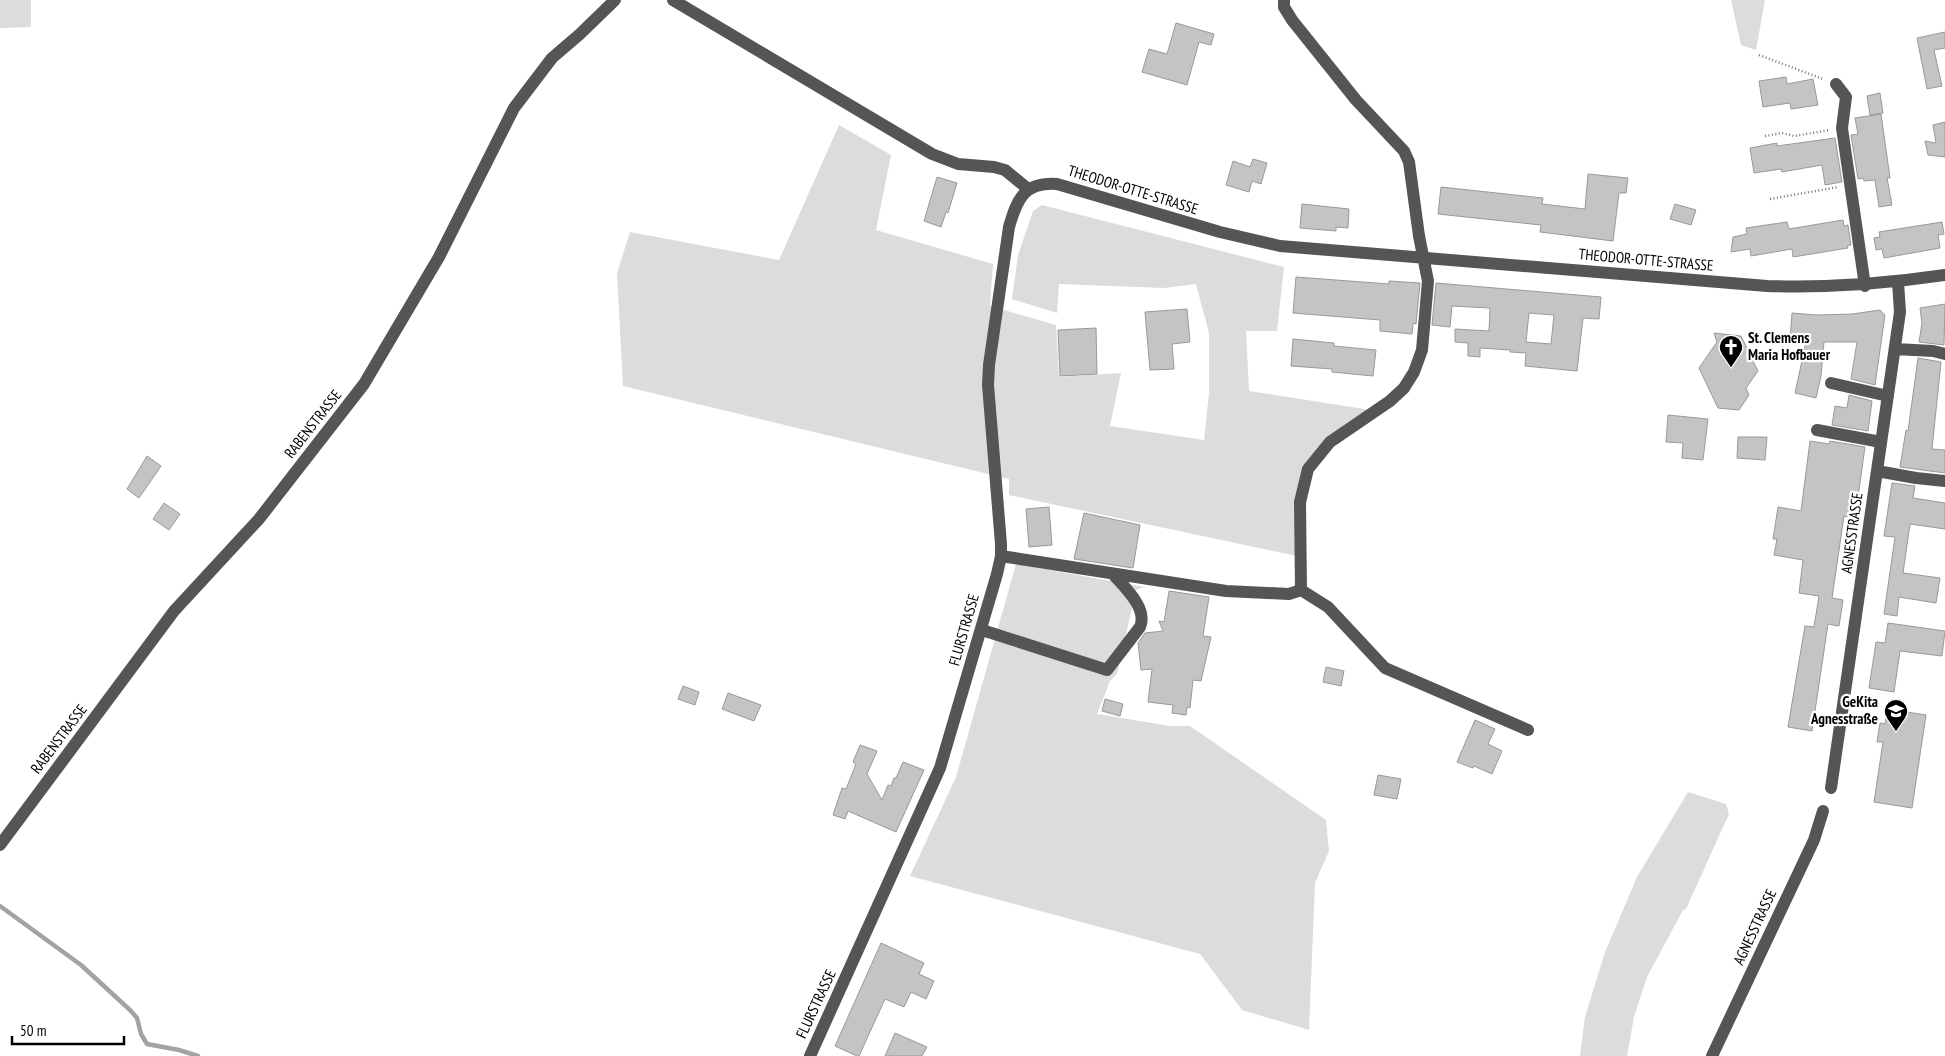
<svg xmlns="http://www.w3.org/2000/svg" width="1945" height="1056" font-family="'PT Sans Narrow',sans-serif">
  <rect width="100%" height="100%" fill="#fff"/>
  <path fill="#dcdcdc" d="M 0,0 L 31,0 L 31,27 L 0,28 Z
    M 1731,0 L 1765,0 L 1756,50 L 1741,45 Z
    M 839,125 L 891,155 L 876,230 L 993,264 L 990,306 L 1056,325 L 1059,377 L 1121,373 L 1110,426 L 1204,440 L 1209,393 L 1209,333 L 1196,284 L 1164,288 L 1059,284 L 1057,313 L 1012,299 L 1018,255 L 1033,211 L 1042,205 L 1284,267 L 1277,331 L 1246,331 L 1249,391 L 1371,410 L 1316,450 L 1297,556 L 1009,495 L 1009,479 L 623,386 L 617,273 L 630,232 L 779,260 Z
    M 1016,564 L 1144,587 L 1136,590 L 1117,674 L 1110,681 L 1097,714 L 1170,726 L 1190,726 L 1326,820 L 1329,851 L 1315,883 L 1309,1030 L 1242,1010 L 1200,954 L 910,876 L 956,777 Z
    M 1688,792 L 1726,804 L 1729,814 L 1686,909 L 1683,910 L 1647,977 L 1634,1017 L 1627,1056 L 1580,1056 L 1585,1017 L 1605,952 L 1637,877 Z"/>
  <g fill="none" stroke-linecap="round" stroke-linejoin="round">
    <path stroke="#a3a3a3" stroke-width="4.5" d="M 0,906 L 81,965 L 130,1010 L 137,1018 L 141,1034 L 147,1044 L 179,1050 L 198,1056"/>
  </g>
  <path fill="#c4c4c4" stroke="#999" fill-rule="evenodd" d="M 1176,23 L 1214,34 L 1211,45 L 1199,42 L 1187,85 L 1142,72 L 1149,49 L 1167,54 Z
    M 1945,32 L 1945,48 L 1934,50 L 1942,86 L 1927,89 L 1917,38 Z
    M 1786,77 L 1787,84 L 1813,79 L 1818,105 L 1791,109 L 1790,103 L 1763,107 L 1759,81 Z
    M 1880,93 L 1883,113 L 1870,115 L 1867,96 Z
    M 1881,114 L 1890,178 L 1887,178 L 1892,205 L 1879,207 L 1875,180 L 1864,181 L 1863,178 L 1858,179 L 1851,135 L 1858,134 L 1855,118 Z
    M 1945,122 L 1945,157 L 1928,155 L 1925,141 L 1936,143 L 1933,125 Z
    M 1835,138 L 1842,182 L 1825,185 L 1822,165 L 1782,172 L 1781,169 L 1754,173 L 1750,148 L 1777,143 L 1777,146 Z
    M 1253,159 L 1267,163 L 1261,184 L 1252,181 L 1249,192 L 1226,185 L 1233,161 L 1250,167 Z
    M 1588,174 L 1628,178 L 1626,193 L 1619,193 L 1613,241 L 1540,232 L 1541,225 L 1438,214 L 1441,187 L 1543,198 L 1542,204 L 1585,209 Z
    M 937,177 L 957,183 L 948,213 L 946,212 L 941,227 L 924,221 Z
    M 1302,204 L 1349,209 L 1348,228 L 1336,227 L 1336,231 L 1300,228 Z
    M 1675,204 L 1696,210 L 1691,225 L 1670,219 Z
    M 1843,220 L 1844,226 L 1848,225 L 1851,245 L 1847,246 L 1848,248 L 1793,257 L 1792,249 L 1751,256 L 1750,249 L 1731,252 L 1733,237 L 1747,234 L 1746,228 L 1787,222 L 1789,229 Z
    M 1942,222 L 1944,234 L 1938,235 L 1940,248 L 1884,258 L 1882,249 L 1876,250 L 1874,238 L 1880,237 L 1879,232 Z
    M 1296,277 L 1389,284 L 1389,281 L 1420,283 L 1416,324 L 1413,323 L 1412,334 L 1380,331 L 1380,320 L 1293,313 Z
    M 1436,283 L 1601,297 L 1599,319 L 1583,318 L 1577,371 L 1525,366 L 1526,353 L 1510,352 L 1510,350 L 1480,348 L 1480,357 L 1468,356 L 1468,343 L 1455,342 L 1455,329 L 1489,331 L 1490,308 L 1452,306 L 1450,327 L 1432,325 ZM 1529,313 L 1554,315 L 1551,344 L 1526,342 Z
    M 1945,304 L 1944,345 L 1919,342 L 1922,323 L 1920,308 Z
    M 1187,309 L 1190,342 L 1172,344 L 1174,369 L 1150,370 L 1145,312 Z
    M 1880,310 L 1885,315 L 1875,385 L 1851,379 L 1857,342 L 1824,342 L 1821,376 L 1816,398 L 1795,393 L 1806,342 L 1790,341 L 1792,313 L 1817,315 L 1852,314 Z
    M 1096,328 L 1097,374 L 1060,376 L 1058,330 Z
    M 1714,333 L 1741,336 L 1758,371 L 1746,388 L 1749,395 L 1739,410 L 1718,408 L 1699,368 L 1717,342 Z
    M 1293,339 L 1334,343 L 1334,346 L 1376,350 L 1373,376 L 1332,372 L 1332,369 L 1291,366 Z
    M 1918,358 L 1941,362 L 1932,449 L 1945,450 L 1945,473 L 1900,467 L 1906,430 L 1908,431 Z
    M 1849,395 L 1872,401 L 1868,431 L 1832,425 L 1835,406 L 1847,408 Z
    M 1668,415 L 1708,419 L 1703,460 L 1682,458 L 1683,443 L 1666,442 Z
    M 1738,437 L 1767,437 L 1765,460 L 1737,458 Z
    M 1810,441 L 1829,444 L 1830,441 L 1865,447 L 1855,518 L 1844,516 L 1832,598 L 1843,600 L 1839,626 L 1828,624 L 1812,731 L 1788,727 L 1805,626 L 1814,627 L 1819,596 L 1799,593 L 1803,560 L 1774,555 L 1777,539 L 1773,539 L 1778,507 L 1801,511 Z
    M 147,456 L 161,466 L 139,498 L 127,489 Z
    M 1892,483 L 1915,486 L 1913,498 L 1945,503 L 1945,529 L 1910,524 L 1903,573 L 1940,578 L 1936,603 L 1899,597 L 1897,616 L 1884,614 L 1895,537 L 1884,536 Z
    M 164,503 L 180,514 L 169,530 L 153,519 Z
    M 1049,507 L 1052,545 L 1029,547 L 1026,509 Z
    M 1084,513 L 1140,525 L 1133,568 L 1074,559 Z
    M 1169,591 L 1209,597 L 1203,636 L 1211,637 L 1201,681 L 1193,680 L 1190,708 L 1187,707 L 1186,715 L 1172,713 L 1173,705 L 1148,702 L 1152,669 L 1141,670 L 1138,643 L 1145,633 L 1163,631 L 1159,621 L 1164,622 Z
    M 1888,623 L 1945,631 L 1942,656 L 1900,651 L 1894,692 L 1869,688 L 1876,642 L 1885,643 Z
    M 1326,667 L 1344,671 L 1341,686 L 1323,682 Z
    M 683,686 L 699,692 L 695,705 L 678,699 Z
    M 728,693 L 761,705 L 754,721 L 722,709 Z
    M 1105,699 L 1123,704 L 1120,716 L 1102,711 Z
    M 1888,709 L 1926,715 L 1912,808 L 1874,802 L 1883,742 L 1877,742 L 1880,723 L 1885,724 Z
    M 1475,720 L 1495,729 L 1488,744 L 1502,751 L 1492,774 L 1474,766 L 1473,768 L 1457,762 Z
    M 860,745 L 877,751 L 867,774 L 882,800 L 888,785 L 891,786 L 894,778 L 896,778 L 903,762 L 924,770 L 896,832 L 848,811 L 845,819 L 833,815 L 842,788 L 846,789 L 856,764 L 853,762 Z
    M 1378,775 L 1401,779 L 1397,799 L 1374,795 Z
    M 881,943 L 924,963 L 919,974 L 934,981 L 926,999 L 911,992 L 904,1007 L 885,999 L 859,1056 L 857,1056 L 835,1046 Z
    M 895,1033 L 927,1047 L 922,1056 L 885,1056 Z"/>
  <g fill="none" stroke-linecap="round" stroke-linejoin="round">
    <path stroke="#777" stroke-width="2.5" stroke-dasharray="1 2.5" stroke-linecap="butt" d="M 1759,55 L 1823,79
      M 1765,136 L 1782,133 L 1794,136 L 1830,130
      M 1770,199 L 1838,187"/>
    <path stroke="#555" stroke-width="12" d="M 673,0 L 932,154 L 958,164 L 994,167 L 1005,170 L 1028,189
      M 1284,0 L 1284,7 L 1292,20 L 1356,100 L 1404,151 L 1409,162 L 1419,236 L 1428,281 L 1422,350 L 1414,372 L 1404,388 L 1390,401 L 1330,442 L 1308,469 L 1300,502 L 1301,590
      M 1836,84 L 1846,97 L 1842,128 L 1865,286
      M 1895,349 L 1933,351 L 1945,354
      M 1831,383 L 1888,396
      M 1817,430 L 1881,442
      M 1877,471 L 1916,478 L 1945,481
      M 1001,556 L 1226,591 L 1289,594 L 1301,590 L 1328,607 L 1385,668 L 1528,730
      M 982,630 L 1107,670 L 1140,627 C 1148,608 1125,588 1113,574
      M 1831,788 L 1900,312 L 1898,282
      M 0,845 L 174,611 L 259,519 L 364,384 L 439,257 L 514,108 L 552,58 L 580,34 L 615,0
      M 810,1056 L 940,768 L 997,574 L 1001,556 L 1001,544 L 988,385 L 989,365 L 1009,227 C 1017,199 1024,182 1057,184 L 1220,232 L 1280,246 L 1767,286 C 1829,288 1884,284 1945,275
      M 1712,1056 L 1814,840 L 1823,811"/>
  </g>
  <defs>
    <g id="church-pin" transform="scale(1.25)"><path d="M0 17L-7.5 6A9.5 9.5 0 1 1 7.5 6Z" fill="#000" stroke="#fff"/><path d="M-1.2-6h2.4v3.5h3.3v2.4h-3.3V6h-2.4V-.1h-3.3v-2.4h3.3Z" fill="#fff"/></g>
    <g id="school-pin" transform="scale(1.25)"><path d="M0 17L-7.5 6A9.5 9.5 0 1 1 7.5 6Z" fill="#000" stroke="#fff"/><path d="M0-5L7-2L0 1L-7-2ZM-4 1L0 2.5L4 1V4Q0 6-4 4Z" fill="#fff"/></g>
  </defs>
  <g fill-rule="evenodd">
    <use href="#church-pin" x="1731" y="347"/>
    <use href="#school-pin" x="1896" y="711"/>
  </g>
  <g text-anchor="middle" stroke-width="4.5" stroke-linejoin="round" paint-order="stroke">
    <g font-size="15" fill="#000" stroke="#fff">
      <text transform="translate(1133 190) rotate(17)" y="5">THEODOR-OTTE-STRASSE</text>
      <text transform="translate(1646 260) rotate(5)" y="5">THEODOR-OTTE-STRASSE</text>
      <text transform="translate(313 424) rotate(-52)" y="5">RABENSTRASSE</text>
      <text transform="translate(1852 533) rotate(-82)" y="5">AGNESSTRASSE</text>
      <text transform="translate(964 630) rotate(-74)" y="5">FLURSTRASSE</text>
      <text transform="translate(59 739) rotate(-53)" y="5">RABENSTRASSE</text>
      <text transform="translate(1755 927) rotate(-65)" y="5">AGNESSTRASSE</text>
      <text transform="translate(816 1004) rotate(-65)" y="5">FLURSTRASSE</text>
    </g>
    <g font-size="15" font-weight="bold" fill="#000" stroke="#fff" text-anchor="start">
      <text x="1748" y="343">St. Clemens<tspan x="1748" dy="17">Maria Hofbauer</tspan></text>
      <text x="1878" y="707" text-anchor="end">GeKita<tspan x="1878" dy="17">Agnesstraße</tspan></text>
    </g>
  </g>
  <path d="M12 1036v8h112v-8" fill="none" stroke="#000000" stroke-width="2.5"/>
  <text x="20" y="1036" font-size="15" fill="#000000" stroke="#ffffff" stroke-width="4" paint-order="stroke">50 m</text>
</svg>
